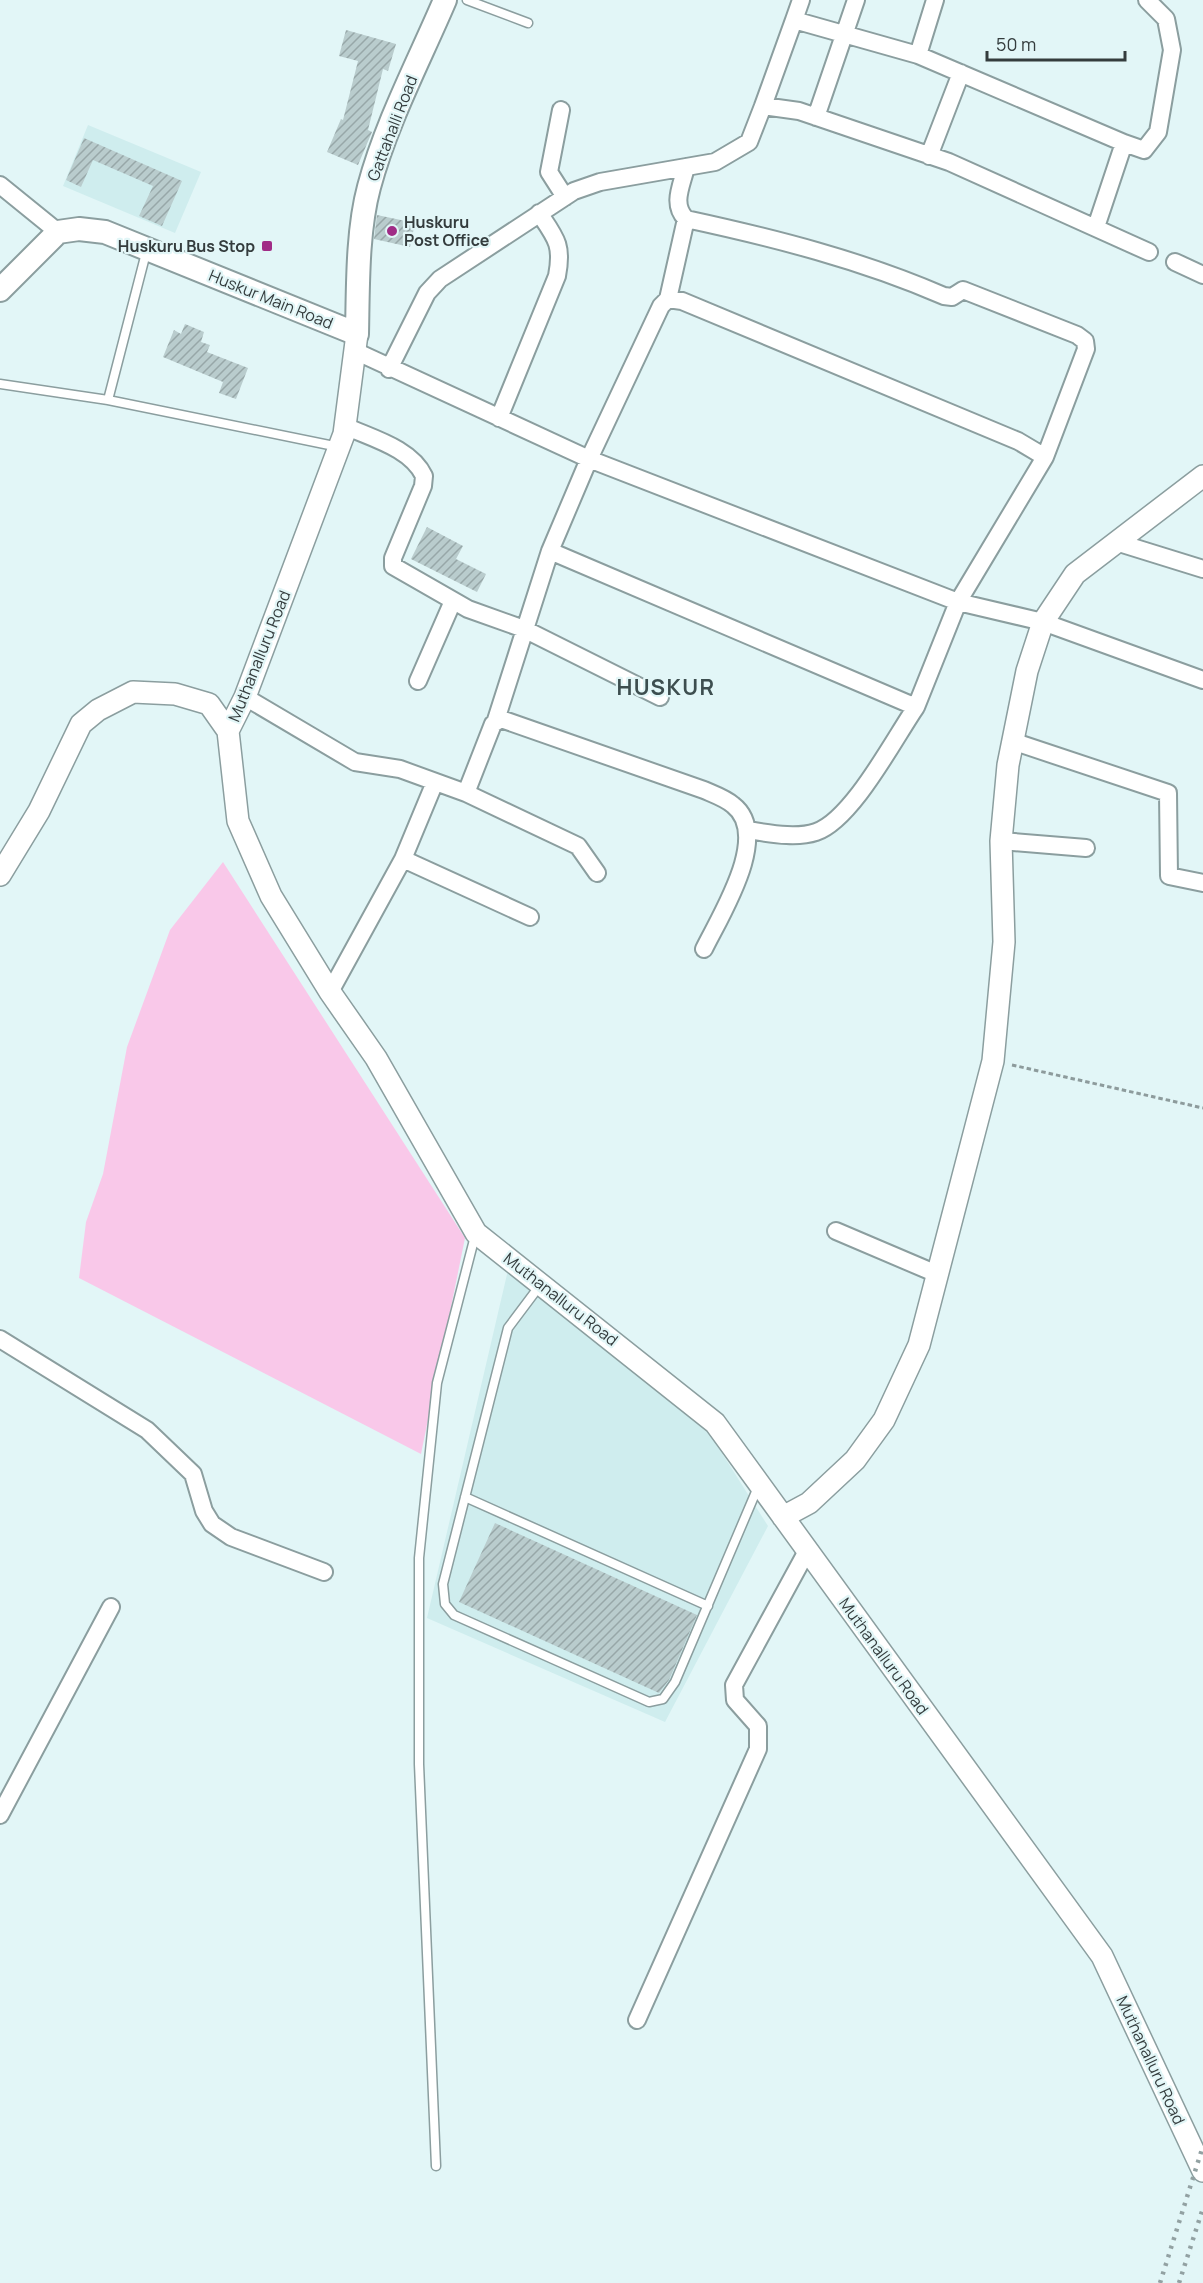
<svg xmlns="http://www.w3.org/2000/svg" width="1203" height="2283" font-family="Manrope,sans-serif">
  <defs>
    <pattern id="building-hatch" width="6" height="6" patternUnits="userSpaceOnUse" patternTransform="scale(1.5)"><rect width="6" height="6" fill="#b9cccd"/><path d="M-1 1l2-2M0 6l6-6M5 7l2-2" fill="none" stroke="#97a7a8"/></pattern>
  </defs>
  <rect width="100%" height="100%" fill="#e2f6f7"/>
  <path fill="#cfedee" d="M 88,125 L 201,172 L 175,233 L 63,186 Z
    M 508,1270 L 708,1431 L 768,1526 L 665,1722 L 427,1618 Z"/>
  <path fill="#f9c8e9" d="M 223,862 L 465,1238 L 421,1454 L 79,1278 L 86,1222 L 103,1174 L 127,1047 L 170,930 Z"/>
  <path fill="url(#building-hatch)" d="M 346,30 L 396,44 L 388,71 L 383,69 L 368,130 L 372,132 L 358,165 L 327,152 L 341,119 L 343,120 L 358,61 L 339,56 Z
    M 84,138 L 182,181 L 162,226 L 139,216 L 153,186 L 93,160 L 81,187 L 66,180 Z
    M 377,215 L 415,223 L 410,247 L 374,239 Z
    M 185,324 L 204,332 L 201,342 L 210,345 L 207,352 L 248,368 L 236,399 L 219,393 L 223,382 L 163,357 L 174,330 L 181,334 Z
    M 427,527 L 463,546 L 456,559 L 486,574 L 477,592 L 411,559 Z
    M 495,1523 L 697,1615 L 669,1680 L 659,1693 L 459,1602 Z"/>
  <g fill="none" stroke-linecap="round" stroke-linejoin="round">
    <g stroke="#8b9e9f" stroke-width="11">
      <path id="service" d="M 467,0 L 528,23
        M 147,249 L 108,400 L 339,447
        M 0,384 L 108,400
        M 541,1284 L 508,1328 L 443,1584 L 445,1604 L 454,1615 L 649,1702 L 663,1699 L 675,1682 L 758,1487
        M 465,1497 L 708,1606
        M 436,2166 L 419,1764 L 419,1558 L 437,1383 L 475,1236"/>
    </g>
    <g stroke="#8b9e9f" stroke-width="20">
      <path id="minor" d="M 794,20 L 801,0
        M 918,55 L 935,0
        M 763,106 L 794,20 L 918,55 L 1124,143 L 1096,227
        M 561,110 L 549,172 L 565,197
        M 816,117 L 856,0
        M 1124,143 L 1144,150 L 1158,132 L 1172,50 L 1166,19 L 1147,0
        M 929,156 L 961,73
        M 686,167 C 682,185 671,204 686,219 C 774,238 861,260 944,296 L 952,297 L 963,290 L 1077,335 L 1085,341 L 1086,349 L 1045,457
        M 0,185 L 58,232
        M 1175,262 L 1203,275
        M 668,299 L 686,219
        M 355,351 L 589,459 L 958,602 L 1043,622 L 1203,680
        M 389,369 L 427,293 L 440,279 L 574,191 L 600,182 L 715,162 L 749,142 L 763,106 L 799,111 L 949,162 L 1149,252
        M 499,418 L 557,276 C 563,245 556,238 539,213
        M 345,426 C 371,438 411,448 424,476 L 423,486 L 393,558 L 393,566 L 468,609 L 524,629 L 660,697
        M 1116,542 L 1203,569
        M 418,681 L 453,601
        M 245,697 L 355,762 L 400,769 L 466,793 L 578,846 L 597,873
        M 496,720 L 550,551 L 589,459 L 661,306 L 668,299 L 682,301 L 1018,441 L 1045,457 L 958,602 L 916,707 L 550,551
        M 1012,741 L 1168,793 L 1169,876 L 1203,883
        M 466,793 L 493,724 L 501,719 L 704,790 C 713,794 725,798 733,805 C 772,835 720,916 704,949
        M 747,830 C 768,833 795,839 816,832 C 852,820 894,739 916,707
        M 1001,841 L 1086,848
        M 403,859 L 530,917
        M 330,992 L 403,859 L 435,782
        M 836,1231 L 937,1274
        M 0,1339 L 147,1430 L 193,1474 L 204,1511 L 212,1524 L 231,1537 L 324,1572
        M 0,1815 L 111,1607
        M 637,2020 L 758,1749 L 758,1726 L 735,1700 L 734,1685 L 807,1551"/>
    </g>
    <g stroke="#8b9e9f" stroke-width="24">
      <path id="tertiary" d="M 357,334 L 344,434 L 245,697 L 228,731 L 238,821 L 271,896 L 330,992 L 376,1058 L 476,1233 L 715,1423 L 1102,1956 L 1203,2171
        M 0,875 L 39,811 L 81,724 L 98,710 L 133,692 L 175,694 L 209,704 L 228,731
        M 783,1517 L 809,1503 L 855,1460 L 884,1420 L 919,1345 L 993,1061 L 1004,942 L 1001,841 L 1008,765 L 1027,671 L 1043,622 L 1075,574 L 1203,476"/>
    </g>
    <g stroke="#8b9e9f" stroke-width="26">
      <path id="secondary" d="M 0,290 L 58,232 L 79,229 L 105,232 L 357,334 C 358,289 357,231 369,187 C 386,123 419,61 445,0"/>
    </g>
    <path stroke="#8d9b9c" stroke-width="3" stroke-dasharray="4.5 3" stroke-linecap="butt" d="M 1012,1065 L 1203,1108"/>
    <use href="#service" stroke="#fff" stroke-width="8"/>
    <use href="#minor" stroke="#fff" stroke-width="16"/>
    <use href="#tertiary" stroke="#fff" stroke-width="21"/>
    <use href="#secondary" stroke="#fff" stroke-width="22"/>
    <path stroke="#92a1a2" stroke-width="4.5" stroke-dasharray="3 6" stroke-linecap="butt" d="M 1160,2283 L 1203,2146
      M 1179,2283 L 1203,2208"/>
  </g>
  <g fill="#a02c86" stroke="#e2f6f7" stroke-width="2">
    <circle cx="392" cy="231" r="6"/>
    <rect x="261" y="240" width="12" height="12" rx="3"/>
  </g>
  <g text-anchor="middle" stroke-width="4.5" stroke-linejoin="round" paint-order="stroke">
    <g font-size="16" fill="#343c3d" stroke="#e2f6f7">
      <text transform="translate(392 128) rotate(-69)" y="6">Gattahalli Road</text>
      <text transform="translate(271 299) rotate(22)" y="6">Huskur Main Road</text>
      <text transform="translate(259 656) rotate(-68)" y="6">Muthanalluru Road</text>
      <text transform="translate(561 1299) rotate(38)" y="6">Muthanalluru Road</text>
      <text transform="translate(884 1656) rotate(54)" y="6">Muthanalluru Road</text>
      <text transform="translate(1151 2060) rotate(65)" y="6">Muthanalluru Road</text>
    </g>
    <g font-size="16" font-weight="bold" fill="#343c3d" stroke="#e2f6f7" text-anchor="start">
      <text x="404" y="228">Huskuru<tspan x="404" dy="18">Post Office</tspan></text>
      <text x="255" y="252" text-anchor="end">Huskuru Bus Stop</text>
    </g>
    <g font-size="22" font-weight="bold" letter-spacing="1.5" fill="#3d4e4f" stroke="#e2f6f7">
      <text x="666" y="695">HUSKUR</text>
    </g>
  </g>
  <path d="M987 51v9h138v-9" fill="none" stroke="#343c3d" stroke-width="3"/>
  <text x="996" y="51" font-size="18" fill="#343c3d" stroke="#e2f6f7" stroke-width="4.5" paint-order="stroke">50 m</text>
</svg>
